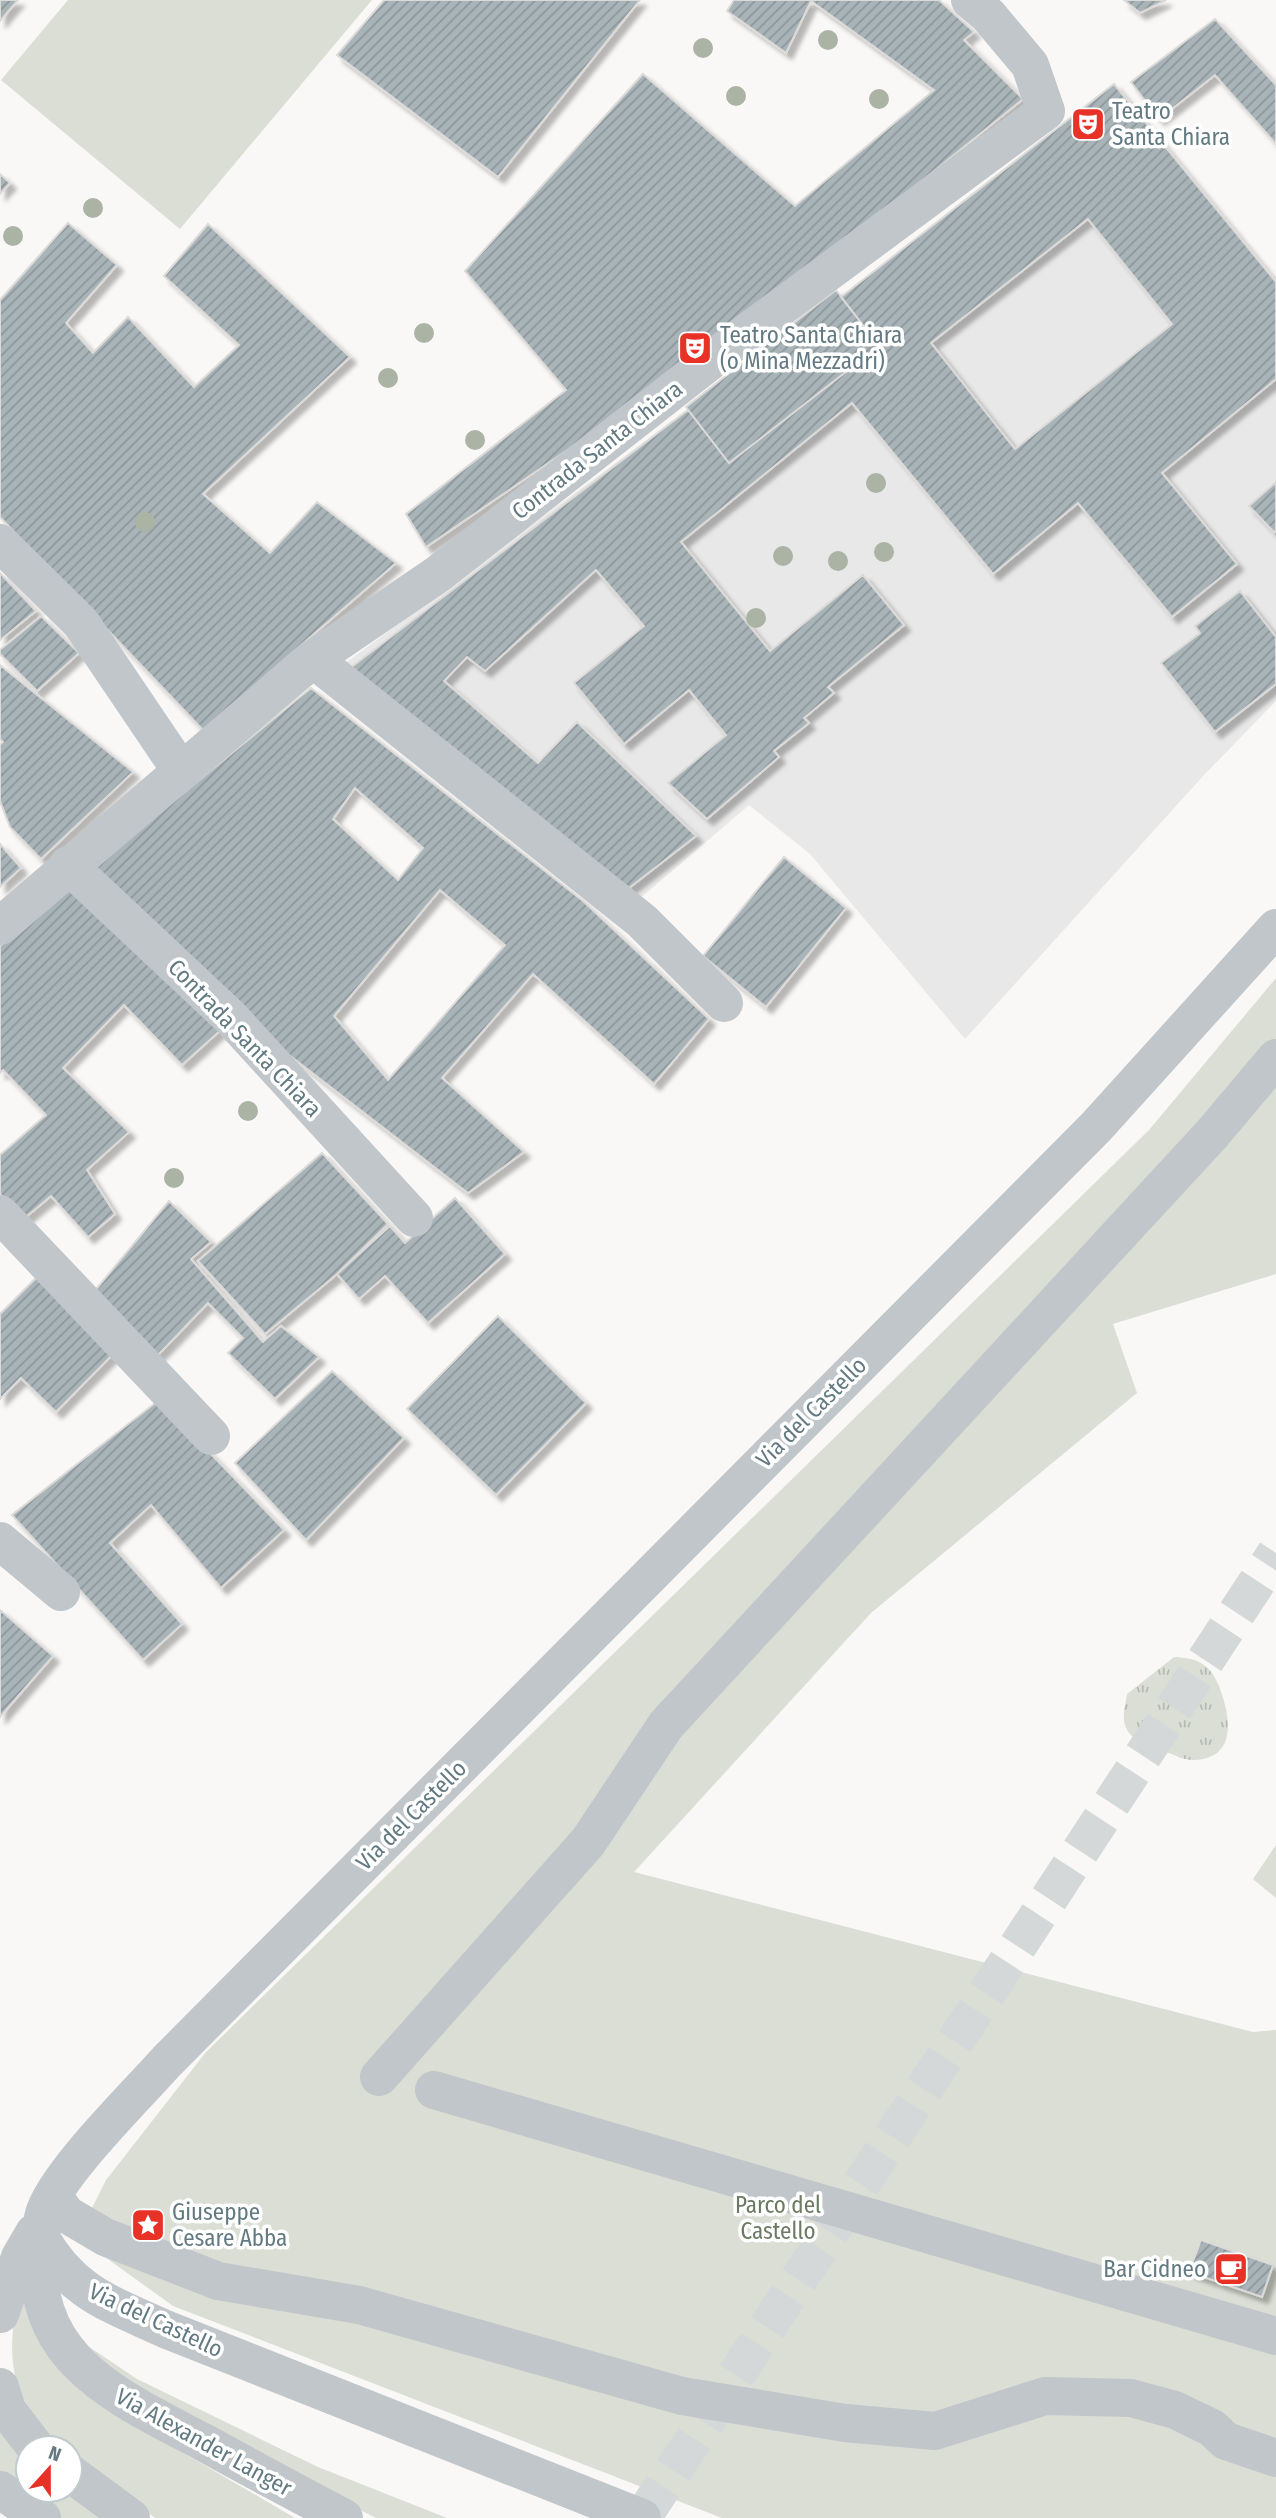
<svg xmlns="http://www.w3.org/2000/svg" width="1276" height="2518" font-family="'Fira Sans Condensed',sans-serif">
  <defs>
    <pattern id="grass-tufts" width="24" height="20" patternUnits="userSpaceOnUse" patternTransform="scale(1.75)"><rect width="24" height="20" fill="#daded5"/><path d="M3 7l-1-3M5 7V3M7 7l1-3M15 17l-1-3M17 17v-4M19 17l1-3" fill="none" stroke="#b4b9b2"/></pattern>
    <pattern id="building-hatch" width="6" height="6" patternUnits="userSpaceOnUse" patternTransform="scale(1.75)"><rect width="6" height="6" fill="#a9b4b8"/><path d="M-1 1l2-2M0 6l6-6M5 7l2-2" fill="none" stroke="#8d979b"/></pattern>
    <filter id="shadow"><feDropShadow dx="6" dy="6" stdDeviation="2" flood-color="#0004"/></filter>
  </defs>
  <rect width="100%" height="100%" fill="#f9f8f6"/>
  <path fill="#e7e8e7" d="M 1114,84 L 1276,282 L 1276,701 L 1204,775 L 965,1039 L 810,854 L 749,805 L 637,901 L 332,673 L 687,410 L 686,407 L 836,290 L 842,297 Z"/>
  <path fill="url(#grass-tufts)" d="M 1174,1657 C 1198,1658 1210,1664 1219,1686 C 1230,1715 1239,1758 1194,1760 C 1185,1761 1173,1754 1163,1751 C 1150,1747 1135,1743 1127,1730 C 1121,1719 1125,1706 1127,1694 Z"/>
  <path fill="#daded5" d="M 68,0 L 372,0 L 180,229 L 1,80 Z
    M 1276,978 L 1276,1274 L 1113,1324 L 1137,1393 L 871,1613 L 634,1872 L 1253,2032 L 1276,2030 L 1276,2518 L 722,2518 L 173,2306 L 105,2257 L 84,2224 L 106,2180 L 206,2052 L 1149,1130 Z
    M 1276,1845 L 1276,1898 L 1253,1879 Z
    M 28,2261 L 108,2409 L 295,2518 L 155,2518 L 70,2454 L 70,2448 C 56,2448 44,2436 36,2425 C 0,2370 11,2321 28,2261 Z
    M 67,2332 L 137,2379 L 318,2467 L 447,2518 L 376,2518 L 120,2388 Z
    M 0,2425 L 28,2459 L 28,2490 L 70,2490 L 110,2518 L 23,2518 L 0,2491 Z"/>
  <path fill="url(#building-hatch)" stroke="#dbdad8" stroke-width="2" fill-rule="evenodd" filter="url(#shadow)" d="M 0,0 L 18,0 L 0,21 Z
    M 384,0 L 640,0 L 498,177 L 337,55 Z
    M 734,0 L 939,0 L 974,32 L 964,40 L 1023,99 L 713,350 L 426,547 L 406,514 L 566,390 L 465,271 L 643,74 L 795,206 L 934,90 L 811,1 L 786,53 L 727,11 Z
    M 1124,0 L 1166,0 L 1140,13 Z
    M 1215,19 L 1276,85 L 1276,144 L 1215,75 L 1159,119 L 1131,82 Z
    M 1114,84 L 1276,282 L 1276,379 L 1162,473 L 1237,564 L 1172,617 L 1078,503 L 993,574 L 852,403 L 681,542 L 770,651 L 863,575 L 904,625 L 828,687 L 834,693 L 804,718 L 809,723 L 774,751 L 779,757 L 707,819 L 668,783 L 726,735 L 689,690 L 624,744 L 574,683 L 644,626 L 596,570 L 485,671 L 467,657 L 444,681 L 538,763 L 577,722 L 696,836 L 629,888 L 345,672 L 688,410 L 729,463 L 879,346 L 841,297 ZM 1088,219 L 1172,324 L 1015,449 L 931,343 Z
    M 0,174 L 10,183 L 0,194 Z
    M 68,223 L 117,265 L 66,323 L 93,353 L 128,317 L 194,387 L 239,345 L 164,276 L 208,224 L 350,357 L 203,494 L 270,553 L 317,502 L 396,563 L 203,730 L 0,517 L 0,300 Z
    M 836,290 L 879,346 L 729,463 L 686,407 Z
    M 1276,482 L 1276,531 L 1274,532 L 1249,506 Z
    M 0,573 L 36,611 L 0,640 Z
    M 1240,591 L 1276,637 L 1276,684 L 1215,732 L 1161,663 L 1200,633 L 1195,626 Z
    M 41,616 L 79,653 L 37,691 L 0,654 L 0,650 Z
    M 0,665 L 133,772 L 41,859 L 10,827 L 0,801 L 0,745 L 3,742 L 0,739 Z
    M 311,688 L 583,901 L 709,1019 L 654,1084 L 533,974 L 442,1078 L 524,1152 L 468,1193 L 258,1031 L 89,871 ZM 355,788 L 423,848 L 398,880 L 333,819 ZM 440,890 L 505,945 L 388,1080 L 334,1016 Z
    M 0,844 L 21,868 L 0,887 Z
    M 784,857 L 846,908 L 766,1007 L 703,956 Z
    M 69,884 L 225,1026 L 182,1065 L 124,1005 L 63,1068 L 129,1132 L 87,1170 L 115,1214 L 88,1237 L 51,1196 L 26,1217 L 0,1194 L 0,1155 L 46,1115 L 3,1070 L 0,1073 L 0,946 Z
    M 322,1153 L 388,1224 L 337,1274 L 265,1334 L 198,1261 Z
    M 455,1198 L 505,1254 L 428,1323 L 385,1276 L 359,1299 L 337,1274 L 390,1226 L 405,1243 Z
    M 169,1201 L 211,1242 L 191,1259 L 263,1342 L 281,1326 L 319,1357 L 275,1399 L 228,1353 L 243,1338 L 208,1303 L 154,1359 L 93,1293 Z
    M 37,1277 L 114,1353 L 56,1412 L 21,1378 L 0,1399 L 0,1314 Z
    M 498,1316 L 586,1403 L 496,1495 L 407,1409 Z
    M 332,1371 L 404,1438 L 306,1540 L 235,1463 Z
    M 159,1400 L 284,1530 L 221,1588 L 151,1505 L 110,1543 L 182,1624 L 143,1660 L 12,1515 Z
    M 0,1610 L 53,1656 L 0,1717 Z
    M 1201,2240 L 1273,2265 L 1262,2297 L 1189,2272 Z"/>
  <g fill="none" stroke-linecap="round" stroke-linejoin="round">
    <path stroke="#d4d8d9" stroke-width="38" stroke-dasharray="38 19" stroke-linecap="butt" d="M 642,2518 L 1276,1553"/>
    <path stroke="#c0c6c9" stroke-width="38" d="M 0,543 L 81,623 L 181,771
      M 313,659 L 642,921 L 724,1003
      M 68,865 L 230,1017 L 414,1218
      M 0,926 L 313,659 L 438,574 L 750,330 L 1046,111 L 1030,65 L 988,15 L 970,0
      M 0,1214 L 211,1436
      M 0,1541 L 61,1592
      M 379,2077 L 588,1842 L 666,1725 L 1212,1134 L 1276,1058
      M 434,2090 L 1276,2336
      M 53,2195 L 66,2214 L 105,2237 L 218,2281 L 359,2305 L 682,2396 L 845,2423 L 935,2431 L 1045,2396 L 1131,2398 L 1175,2410 L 1212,2428 L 1226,2441 L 1276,2458
      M 41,2238 C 72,2293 111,2304 165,2329 L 642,2518
      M 0,2314 L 20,2257 L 34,2233
      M 0,2387 L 7,2410 L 36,2448
      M 70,2473 L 131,2518
      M 0,2490 L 42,2518
      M 344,2518 C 297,2493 250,2468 203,2442 C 116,2396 25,2358 41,2241 C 42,2233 41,2223 44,2214 C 55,2175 137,2095 167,2061 L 1096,1127 L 1276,928"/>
  </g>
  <g fill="#abb3a5">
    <circle cx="828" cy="40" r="10"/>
    <circle cx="703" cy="48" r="10"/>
    <circle cx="736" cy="96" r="10"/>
    <circle cx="879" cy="99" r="10"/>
    <circle cx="93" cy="208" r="10"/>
    <circle cx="13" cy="236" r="10"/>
    <circle cx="424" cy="333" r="10"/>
    <circle cx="388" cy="378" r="10"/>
    <circle cx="475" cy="440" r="10"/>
    <circle cx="876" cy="483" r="10"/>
    <circle cx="145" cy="522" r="10"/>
    <circle cx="884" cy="552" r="10"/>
    <circle cx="783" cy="556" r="10"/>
    <circle cx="838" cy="561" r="10"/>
    <circle cx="756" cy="618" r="10"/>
    <circle cx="248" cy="1111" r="10"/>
    <circle cx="174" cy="1178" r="10"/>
  </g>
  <defs>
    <g id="theatre-square" transform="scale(1.75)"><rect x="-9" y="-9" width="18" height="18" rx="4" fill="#e83127" stroke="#fff"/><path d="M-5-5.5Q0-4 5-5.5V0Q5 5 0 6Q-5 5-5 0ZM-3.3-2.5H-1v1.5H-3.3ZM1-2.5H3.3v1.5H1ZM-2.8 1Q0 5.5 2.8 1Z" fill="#fff"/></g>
    <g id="sight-square" transform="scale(1.75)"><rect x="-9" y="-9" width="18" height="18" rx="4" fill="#e83127" stroke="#fff"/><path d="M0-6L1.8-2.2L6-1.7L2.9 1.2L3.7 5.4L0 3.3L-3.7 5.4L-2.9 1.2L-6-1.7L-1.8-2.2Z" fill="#fff"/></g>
    <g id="cafe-square" transform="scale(1.75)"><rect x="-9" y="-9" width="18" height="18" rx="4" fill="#e83127" stroke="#fff"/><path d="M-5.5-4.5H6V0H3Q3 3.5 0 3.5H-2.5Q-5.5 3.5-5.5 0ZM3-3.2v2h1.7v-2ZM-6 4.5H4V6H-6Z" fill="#fff"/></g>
  </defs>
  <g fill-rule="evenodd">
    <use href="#theatre-square" x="1088" y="124"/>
    <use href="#theatre-square" x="695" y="348"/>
    <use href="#sight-square" x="148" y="2225"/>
    <use href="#cafe-square" x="1231" y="2269"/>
  </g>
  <g text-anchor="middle" stroke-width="7" stroke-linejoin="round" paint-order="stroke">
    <g font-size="23" fill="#637a82" stroke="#fff" text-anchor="start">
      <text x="1112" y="119">Teatro<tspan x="1112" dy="26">Santa Chiara</tspan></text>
      <text x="720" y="343">Teatro Santa Chiara<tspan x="720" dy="26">(o Mina Mezzadri)</tspan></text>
      <text x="172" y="2220">Giuseppe<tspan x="172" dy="26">Cesare Abba</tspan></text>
      <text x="1206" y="2277" text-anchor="end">Bar Cidneo</text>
    </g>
    <g font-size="23" fill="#637a82" stroke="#fff">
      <text transform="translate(597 450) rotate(-38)" y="8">Contrada Santa Chiara</text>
      <text transform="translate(245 1038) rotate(46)" y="8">Contrada Santa Chiara</text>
      <text transform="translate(811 1412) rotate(-45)" y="8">Via del Castello</text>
      <text transform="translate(411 1815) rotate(-45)" y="8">Via del Castello</text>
      <text transform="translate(156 2320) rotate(25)" y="8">Via del Castello</text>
      <text transform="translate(204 2442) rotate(29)" y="8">Via Alexander Langer</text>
    </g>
    <g font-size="23" fill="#6b7a62" stroke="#fff">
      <text x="778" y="2213">Parco del<tspan x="778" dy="26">Castello</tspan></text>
    </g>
  </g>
  <g transform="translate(49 2469) rotate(21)"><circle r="33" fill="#ffffff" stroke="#c1cacd" stroke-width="2"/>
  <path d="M0-5L12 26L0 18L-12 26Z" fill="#e83127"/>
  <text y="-10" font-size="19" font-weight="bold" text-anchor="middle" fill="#637a82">N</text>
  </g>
</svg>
